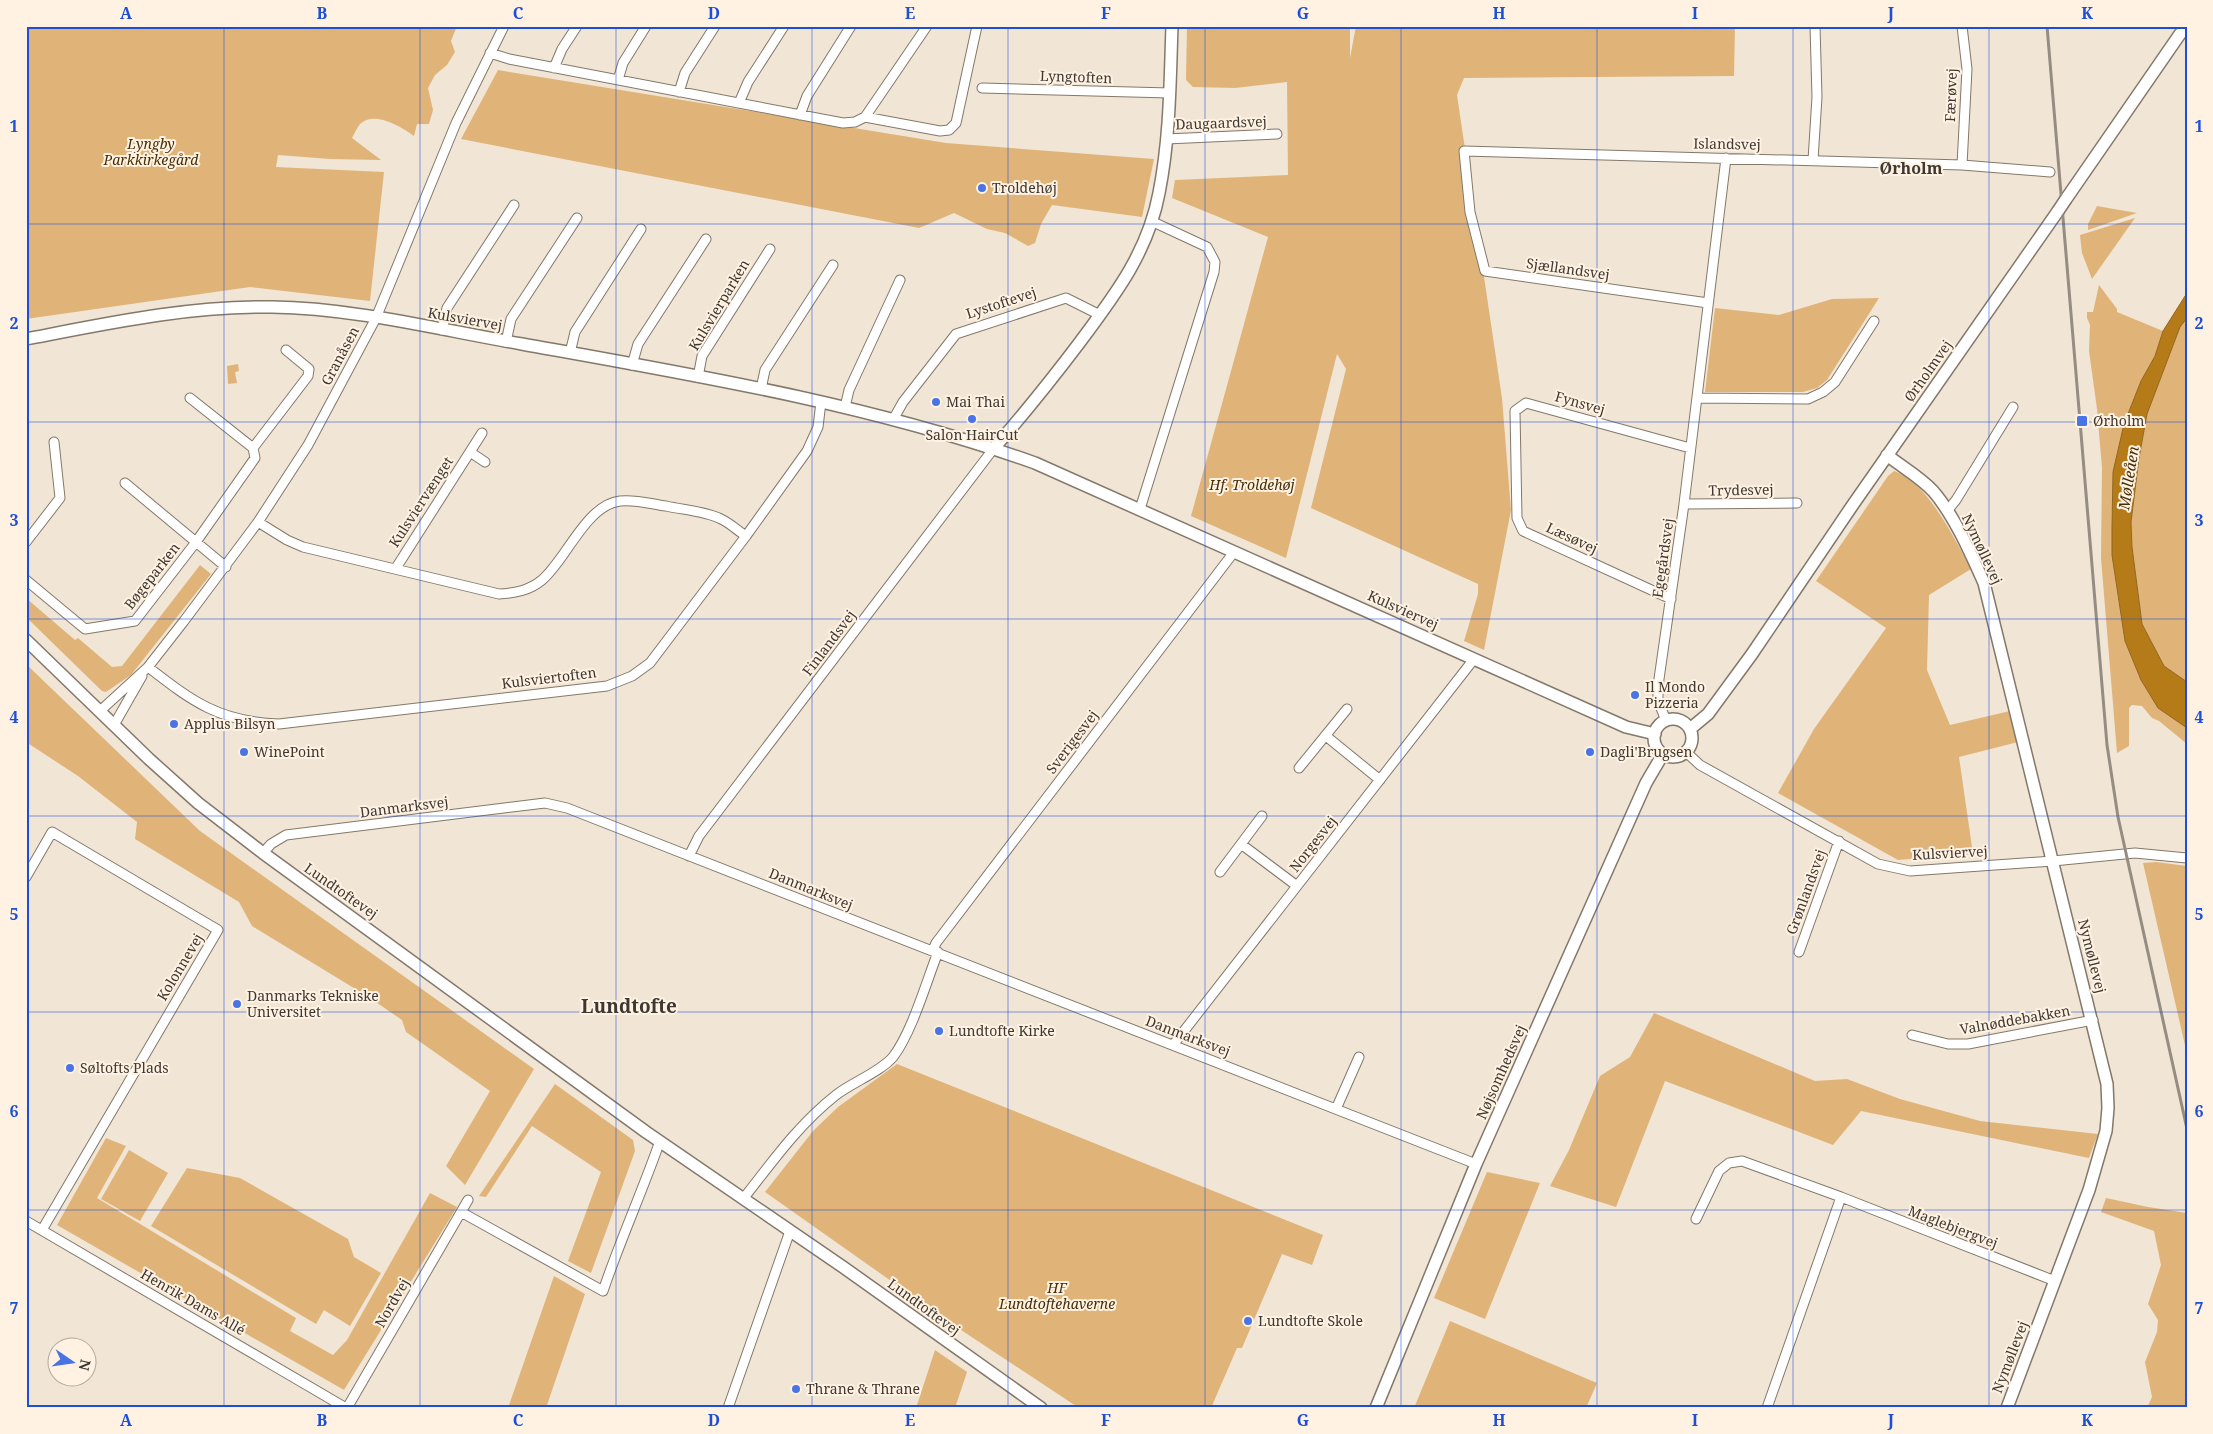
<svg xmlns="http://www.w3.org/2000/svg" width="2213" height="1434" font-family="'Noto Serif',serif">
  <rect width="100%" height="100%" fill="#f1e5d5"/>
  <path fill="#e0b479" d="M 26,26 L 457,26 L 451,41 L 455,52 L 447,65 L 435,75 L 428,88 L 433,110 L 429,124 L 417,124 L 414,136 C 402,127 374,110 360,124 C 357,128 354,134 352,138 L 381,160 L 330,159 L 278,155 L 276,167 L 384,172 L 370,301 L 250,287 L 26,319 Z
    M 1187,26 L 1350,26 L 1350,58 L 1356,26 L 1735,26 L 1734,76 L 1464,78 L 1457,95 L 1502,398 L 1511,510 L 1484,650 L 1464,641 L 1478,594 L 1478,584 L 1311,508 L 1346,369 L 1337,354 L 1286,558 L 1191,516 L 1268,237 L 1172,198 L 1175,180 L 1288,175 L 1287,82 L 1235,88 L 1193,87 L 1186,80 Z
    M 498,70 L 946,143 L 1154,159 L 1142,217 L 1052,205 L 1041,224 L 1035,243 L 1028,246 L 1005,233 L 987,229 L 954,213 L 919,228 L 461,139 Z
    M 2097,206 L 2137,213 L 2088,230 L 2088,224 Z
    M 2135,218 L 2092,279 L 2082,253 L 2080,235 Z
    M 2099,285 L 2117,309 L 2117,312 L 2163,331 L 2155,356 L 2141,381 L 2113,472 L 2112,555 L 2125,641 L 2141,680 L 2158,708 L 2187,728 L 2187,744 L 2159,721 L 2152,718 L 2142,706 L 2132,705 L 2129,708 L 2129,746 L 2117,753 L 2101,558 L 2102,468 L 2097,409 L 2089,351 L 2090,325 L 2087,318 L 2087,312 L 2093,312 Z
    M 1879,298 L 1827,380 L 1817,388 L 1803,392 L 1705,392 L 1715,308 L 1779,315 L 1832,299 Z
    M 2187,318 L 2187,682 L 2164,666 L 2142,624 L 2132,547 L 2131,522 L 2139,458 L 2147,414 L 2180,327 Z
    M 238,364 L 239,371 L 235,372 L 237,383 L 228,384 L 227,366 Z
    M 1894,471 C 1927,481 1955,540 1971,569 L 1929,595 L 1927,670 L 1950,725 L 2010,711 L 2018,742 L 1959,757 L 1973,854 L 1898,860 L 1778,793 L 1814,729 L 1886,628 L 1816,581 L 1888,476 Z
    M 200,565 L 211,574 L 131,675 L 106,692 L 102,691 L 26,617 L 26,598 L 75,640 L 78,638 L 112,667 L 122,666 Z
    M 26,664 L 200,831 L 534,1069 L 465,1185 L 446,1166 L 490,1091 L 406,1032 L 402,1020 L 367,996 L 252,926 L 239,902 L 135,839 L 137,822 L 78,776 L 26,742 Z
    M 2156,862 L 2187,866 L 2187,1054 L 2143,863 Z
    M 1654,1013 L 1815,1081 L 1847,1079 L 1900,1099 L 1980,1121 L 2098,1134 L 2089,1158 L 1861,1111 L 1833,1145 L 1665,1081 L 1616,1207 L 1550,1186 L 1569,1150 L 1600,1076 L 1630,1057 Z
    M 897,1064 L 1323,1235 L 1312,1265 L 1282,1254 L 1242,1348 L 1237,1348 L 1211,1408 L 1079,1408 L 952,1324 L 765,1192 L 813,1131 L 838,1107 Z
    M 555,1084 L 633,1140 L 635,1151 L 591,1273 L 568,1261 L 601,1172 L 532,1126 L 486,1197 L 479,1196 Z
    M 106,1138 L 126,1146 L 97,1198 L 296,1318 L 290,1331 L 333,1355 L 347,1340 L 430,1193 L 457,1207 L 344,1390 L 57,1225 Z
    M 129,1150 L 168,1173 L 140,1221 L 101,1199 Z
    M 187,1168 L 240,1178 L 348,1239 L 354,1257 L 381,1273 L 350,1326 L 324,1310 L 316,1324 L 151,1226 Z
    M 1487,1172 L 1540,1183 L 1485,1319 L 1434,1298 Z
    M 2106,1198 L 2148,1207 L 2187,1213 L 2187,1408 L 2147,1408 L 2152,1397 L 2145,1362 L 2157,1332 L 2158,1320 L 2148,1304 L 2161,1265 L 2154,1231 L 2101,1212 Z
    M 554,1276 L 585,1294 L 546,1408 L 508,1408 Z
    M 1450,1321 L 1597,1383 L 1586,1408 L 1414,1408 Z
    M 935,1350 L 967,1372 L 955,1408 L 916,1408 Z"/>
  <path fill="#b57b19" stroke="#916720" d="M 2187,293 L 2187,318 L 2180,327 L 2147,414 L 2139,458 L 2131,522 L 2132,547 L 2142,624 L 2164,666 L 2187,682 L 2187,728 L 2158,708 L 2141,680 L 2125,641 L 2112,555 L 2112,528 L 2113,472 L 2124,424 L 2141,381 L 2155,356 L 2163,331 Z"/>
  <g fill="none" stroke-linecap="round" stroke-linejoin="round">
    <g stroke="#83786a" stroke-width="11">
      <path id="street" d="M 490,53 L 509,59 L 843,123 L 855,122 L 865,117 L 927,26
        M 554,68 L 562,49 L 577,26
        M 618,80 L 623,63 L 646,26
        M 982,88 L 1170,93
        M 679,92 L 685,73 L 715,26
        M 739,103 L 748,82 L 784,26
        M 800,115 L 807,96 L 851,26
        M 865,117 L 940,131 L 949,130 L 956,123 L 977,26
        M 1166,139 L 1277,134
        M 1813,160 L 1817,97 L 1815,26
        M 1962,165 L 1967,69 L 1962,26
        M 1708,303 L 1485,271 L 1470,212 L 1464,151 L 1962,165 L 2050,172
        M 442,330 L 447,308 L 514,205
        M 506,342 L 511,319 L 577,218
        M 570,353 L 575,332 L 641,229
        M 632,365 L 638,344 L 706,239
        M 698,377 L 702,356 L 770,249
        M 761,389 L 765,370 L 833,265
        M 190,398 L 253,448
        M 1697,398 L 1808,399 L 1823,392 L 1835,382 L 1874,321
        M 845,407 L 849,390 L 900,280
        M 894,418 L 903,402 L 956,334 L 1066,298 L 1100,315
        M 470,452 L 485,462
        M 125,483 L 226,567
        M 1684,504 L 1797,503
        M 1140,509 L 1214,272 L 1215,262 L 1207,247 L 1151,221
        M 1947,511 L 1956,500 L 2013,407
        M 258,522 L 287,540 L 303,547 L 499,594 C 514,593 529,591 542,580 C 566,560 586,505 620,501 C 635,499 651,504 666,506 C 684,510 705,511 721,519 C 730,523 738,531 746,536
        M 26,542 L 60,498 L 54,442
        M 396,568 L 482,433
        M 26,580 L 85,629 L 135,621 L 196,542 L 255,458 L 253,448 L 308,376 L 309,369 L 286,350
        M 1671,599 L 1523,531 L 1517,518 L 1515,411 L 1526,403 L 1690,448
        M 148,667 C 193,702 220,722 279,724 L 607,686 L 632,676 L 650,663 L 746,536 L 807,451 L 818,427 L 821,402
        M 100,711 L 148,667 L 184,621 L 258,522 L 308,445 L 376,318 L 456,123 L 504,26
        M 1666,721 L 1658,700 L 1658,686 L 1684,504 L 1726,158
        M 114,725 L 142,676
        M 1326,736 L 1380,780
        M 1686,752 L 1700,765 L 1878,864 L 1910,871 L 2053,861 L 2135,853 L 2187,858
        M 1299,768 L 1347,709
        M 1241,844 L 1297,886
        M 263,853 L 271,844 L 286,835 L 545,803 L 567,808 L 1476,1164
        M 689,856 L 699,836 L 994,448
        M 1220,872 L 1262,816
        M 26,877 L 52,832 L 218,930 L 42,1230
        M 933,950 L 936,943 L 1234,552
        M 1799,952 L 1839,841
        M 1912,1035 L 1948,1044 L 1968,1044 L 2093,1020
        M 1173,1045 L 1474,659
        M 1336,1109 L 1359,1057
        M 743,1199 C 773,1161 798,1125 836,1095 C 853,1082 880,1072 893,1057 C 912,1032 926,983 938,952
        M 461,1212 L 603,1291 C 620,1241 642,1192 660,1141
        M 1696,1219 L 1719,1171 L 1729,1163 L 1742,1161 L 1841,1197
        M 26,1221 L 346,1408
        M 347,1408 L 468,1200
        M 728,1408 L 790,1231
        M 1767,1408 L 1841,1197 L 2055,1281"/>
    </g>
    <g stroke="#83786a" stroke-width="14">
      <path id="secondary" d="M 2066,199 L 2180,34 L 2187,28
        M 26,339 C 109,323 187,306 272,307 C 354,308 441,330 522,344 C 695,375 869,404 1035,463 L 1626,727 L 1655,734
        M 994,448 C 1024,414 1052,379 1080,342 C 1115,295 1148,252 1159,193 C 1170,138 1170,82 1172,26
        M 1887,455 C 1902,467 1920,477 1933,491 C 1954,515 1971,554 1984,583 L 2107,1084 L 2108,1108 L 2106,1131 L 2089,1190 L 2007,1408
        M 26,640 L 149,759 L 198,803 L 263,853 L 646,1132 L 843,1267 L 1041,1408
        M1654 738a19 19 0 1 1 38 0a19 19 0 1 1-38 0Z
        M 1690,729 L 1708,714 L 1752,654 L 1852,506 L 2058,211
        M 1376,1408 L 1476,1164 L 1646,783 L 1663,754"/>
    </g>
    <use href="#street" stroke="#fff" stroke-width="9"/>
    <use href="#secondary" stroke="#fff" stroke-width="11"/>
    <path stroke="#958d82" stroke-width="3" d="M 2047,26 L 2107,745 L 2118,817 L 2187,1129"/>
    <g stroke="#83786a" stroke-width="14" stroke-linecap="butt">
      <path id="secondary-bridge" d="M 2058,211 L 2066,199"/>
    </g>
    <use href="#secondary-bridge" stroke="#fff" stroke-width="11"/>
  </g>
  <path fill="none" stroke="#1d4ed8" stroke-width="1" stroke-opacity="0.55" d="M 224,26 L 224,1408M 420,26 L 420,1408M 616,26 L 616,1408M 812,26 L 812,1408M 1008,26 L 1008,1408M 1205,26 L 1205,1408M 1401,26 L 1401,1408M 1597,26 L 1597,1408M 1793,26 L 1793,1408M 1989,26 L 1989,1408M 26,224 L 2187,224M 26,422 L 2187,422M 26,619 L 2187,619M 26,816 L 2187,816M 26,1012 L 2187,1012M 26,1210 L 2187,1210"/>
  <g fill="#4874e6" stroke="#fff2e2" stroke-width="2">
    <circle cx="982" cy="188" r="5"/>
    <circle cx="936" cy="402" r="5"/>
    <circle cx="972" cy="419" r="5"/>
    <rect x="2076" y="415" width="12" height="12" rx="2.5"/>
    <circle cx="1635" cy="695" r="5"/>
    <circle cx="174" cy="724" r="5"/>
    <circle cx="244" cy="752" r="5"/>
    <circle cx="1590" cy="752" r="5"/>
    <circle cx="237" cy="1004" r="5"/>
    <circle cx="939" cy="1031" r="5"/>
    <circle cx="70" cy="1068" r="5"/>
    <circle cx="1248" cy="1321" r="5"/>
    <circle cx="796" cy="1389" r="5"/>
  </g>
  <g text-anchor="middle" stroke-width="4" stroke-linejoin="round" paint-order="stroke">
    <g font-size="14" fill="#3d3832" stroke="#fff2e2">
      <text transform="translate(1076 77) rotate(2)" y="5">Lyngtoften</text>
      <text transform="translate(1951 95) rotate(-88)" y="5">Færøvej</text>
      <text transform="translate(1221 123) rotate(-2)" y="5">Daugaardsvej</text>
      <text transform="translate(1727 144) rotate(1)" y="5">Islandsvej</text>
      <text transform="translate(1568 269) rotate(8)" y="5">Sjællandsvej</text>
      <text transform="translate(1001 303) rotate(-18)" y="5">Lystoftevej</text>
      <text transform="translate(719 305) rotate(-59)" y="5">Kulsvierparken</text>
      <text transform="translate(465 319) rotate(10)" y="5">Kulsviervej</text>
      <text transform="translate(340 356) rotate(-62)" y="5">Granåsen</text>
      <text transform="translate(1928 371) rotate(-55)" y="5">Ørholmvej</text>
      <text transform="translate(1580 403) rotate(16)" y="5">Fynsvej</text>
      <text transform="translate(1741 490) rotate(-1)" y="5">Trydesvej</text>
      <text transform="translate(421 502) rotate(-57)" y="5">Kulsviervænget</text>
      <text transform="translate(1572 538) rotate(25)" y="5">Læsøvej</text>
      <text transform="translate(1982 549) rotate(65)" y="5">Nymøllevej</text>
      <text transform="translate(1663 558) rotate(-82)" y="5">Egegårdsvej</text>
      <text transform="translate(152 576) rotate(-52)" y="5">Bøgeparken</text>
      <text transform="translate(1403 610) rotate(24)" y="5">Kulsviervej</text>
      <text transform="translate(829 643) rotate(-53)" y="5">Finlandsvej</text>
      <text transform="translate(549 678) rotate(-7)" y="5">Kulsviertoften</text>
      <text transform="translate(1072 742) rotate(-53)" y="5">Sverigesvej</text>
      <text transform="translate(404 807) rotate(-7)" y="5">Danmarksvej</text>
      <text transform="translate(1313 844) rotate(-52)" y="5">Norgesvej</text>
      <text transform="translate(1950 853) rotate(-3)" y="5">Kulsviervej</text>
      <text transform="translate(811 889) rotate(22)" y="5">Danmarksvej</text>
      <text transform="translate(341 891) rotate(35)" y="5">Lundtoftevej</text>
      <text transform="translate(1806 892) rotate(-70)" y="5">Grønlandsvej</text>
      <text transform="translate(2092 956) rotate(76)" y="5">Nymøllevej</text>
      <text transform="translate(180 967) rotate(-59)" y="5">Kolonnevej</text>
      <text transform="translate(2015 1020) rotate(-10)" y="5">Valnøddebakken</text>
      <text transform="translate(1188 1036) rotate(21)" y="5">Danmarksvej</text>
      <text transform="translate(1501 1072) rotate(-66)" y="5">Nøjsomhedsvej</text>
      <text transform="translate(1953 1227) rotate(21)" y="5">Maglebjergvej</text>
      <text transform="translate(193 1302) rotate(30)" y="5">Henrik Dams Allé</text>
      <text transform="translate(392 1303) rotate(-60)" y="5">Nordvej</text>
      <text transform="translate(924 1307) rotate(36)" y="5">Lundtoftevej</text>
      <text transform="translate(2010 1357) rotate(-69)" y="5">Nymøllevej</text>
    </g>
    <g font-size="14" font-style="italic" fill="#452d06" stroke="#fff2e2">
      <text x="151" y="149">Lyngby<tspan x="151" dy="16">Parkkirkegård</tspan></text>
      <text x="1252" y="490">Hf. Troldehøj</text>
      <text x="1057" y="1293">HF<tspan x="1057" dy="16">Lundtoftehaverne</tspan></text>
    </g>
    <g font-size="14" fill="#3d3832" stroke="#fff2e2" text-anchor="start">
      <text x="992" y="193">Troldehøj</text>
      <text x="946" y="407">Mai Thai</text>
      <text x="2093" y="426">Ørholm</text>
      <text x="972" y="440" text-anchor="middle">Salon HairCut</text>
      <text x="1645" y="692">Il Mondo<tspan x="1645" dy="16">Pizzeria</tspan></text>
      <text x="184" y="729">Applus Bilsyn</text>
      <text x="254" y="757">WinePoint</text>
      <text x="1600" y="757">Dagli'Brugsen</text>
      <text x="247" y="1001">Danmarks Tekniske<tspan x="247" dy="16">Universitet</tspan></text>
      <text x="949" y="1036">Lundtofte Kirke</text>
      <text x="80" y="1073">Søltofts Plads</text>
      <text x="1258" y="1326">Lundtofte Skole</text>
      <text x="806" y="1394">Thrane &amp; Thrane</text>
    </g>
    <g font-size="15" font-style="italic" fill="#452d06" stroke="#fff2e2">
      <text transform="translate(2129 478) rotate(-81)" y="5">Mølleåen</text>
    </g>
    <g font-size="16" font-weight="bold" fill="#3d3832" stroke="#fff2e2">
      <text x="1911" y="174">Ørholm</text>
    </g>
    <g font-size="19" font-weight="bold" fill="#3d3832" stroke="#fff2e2">
      <text x="629" y="1013">Lundtofte</text>
    </g>
  </g>
  <rect width="2213" height="1434" fill="none" stroke="#fff2e2" stroke-width="55"/>
  <g transform="translate(72 1362) rotate(103)"><circle r="24" fill="#fff2e2" stroke="#b1a89c"/>
  <path d="M0-4L9 19L0 12L-9 19Z" fill="#4874e6"/>
  <text y="-8" font-size="14" font-weight="bold" text-anchor="middle" fill="#3d3832">N</text>
  </g>
  <rect x="28" y="28" width="2158" height="1378" fill="none" stroke="#1d4ed8" stroke-width="2"/>
  <g font-size="16" text-anchor="middle" font-weight="bold" fill="#1d4ed8">
    <text x="126" y="19">A</text>
    <text x="322" y="19">B</text>
    <text x="518" y="19">C</text>
    <text x="714" y="19">D</text>
    <text x="910" y="19">E</text>
    <text x="1106" y="19">F</text>
    <text x="1303" y="19">G</text>
    <text x="1499" y="19">H</text>
    <text x="1695" y="19">I</text>
    <text x="1891" y="19">J</text>
    <text x="2087" y="19">K</text>
    <text x="14" y="132">1</text>
    <text x="2199" y="132">1</text>
    <text x="14" y="329">2</text>
    <text x="2199" y="329">2</text>
    <text x="14" y="526">3</text>
    <text x="2199" y="526">3</text>
    <text x="14" y="723">4</text>
    <text x="2199" y="723">4</text>
    <text x="14" y="920">5</text>
    <text x="2199" y="920">5</text>
    <text x="14" y="1117">6</text>
    <text x="2199" y="1117">6</text>
    <text x="14" y="1314">7</text>
    <text x="2199" y="1314">7</text>
    <text x="126" y="1426">A</text>
    <text x="322" y="1426">B</text>
    <text x="518" y="1426">C</text>
    <text x="714" y="1426">D</text>
    <text x="910" y="1426">E</text>
    <text x="1106" y="1426">F</text>
    <text x="1303" y="1426">G</text>
    <text x="1499" y="1426">H</text>
    <text x="1695" y="1426">I</text>
    <text x="1891" y="1426">J</text>
    <text x="2087" y="1426">K</text>
  </g>
</svg>
